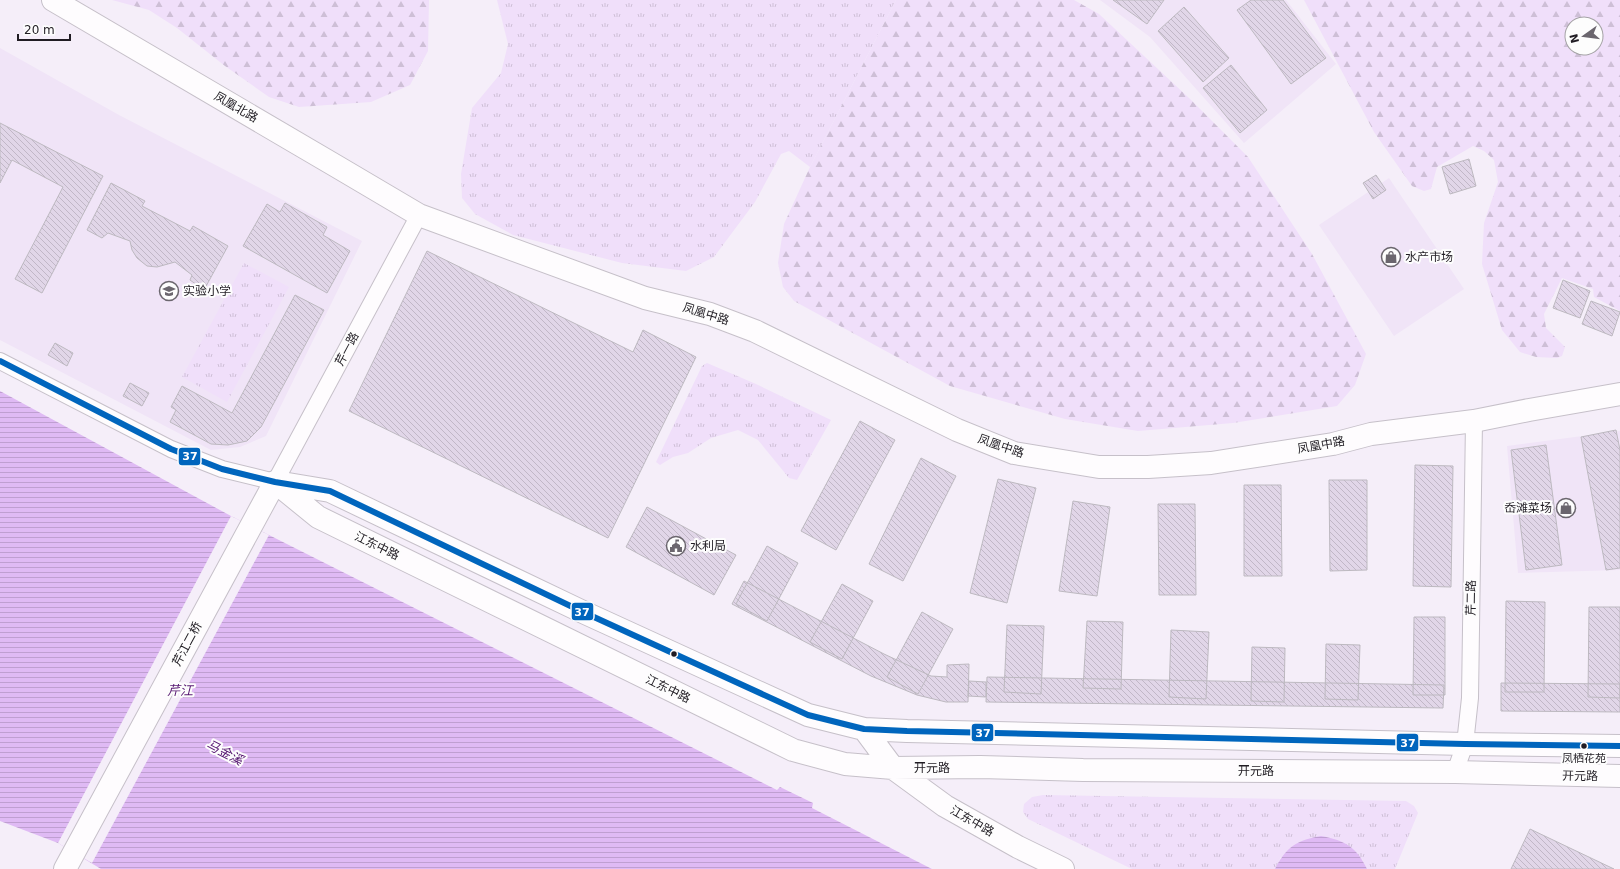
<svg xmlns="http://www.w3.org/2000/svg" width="1620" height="869" font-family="'DejaVu Sans','Noto Sans SC',sans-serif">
  <defs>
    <pattern id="grass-tufts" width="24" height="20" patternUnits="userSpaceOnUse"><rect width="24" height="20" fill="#f0dffa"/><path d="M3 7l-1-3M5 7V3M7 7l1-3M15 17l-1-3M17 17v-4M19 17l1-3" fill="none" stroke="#cebfd6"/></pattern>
    <pattern id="forest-firs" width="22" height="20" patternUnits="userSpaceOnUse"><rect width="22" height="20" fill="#f0dffa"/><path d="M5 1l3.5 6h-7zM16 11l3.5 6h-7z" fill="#cebfd6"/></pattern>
    <pattern id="water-rules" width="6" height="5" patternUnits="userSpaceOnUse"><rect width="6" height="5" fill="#dfbaf4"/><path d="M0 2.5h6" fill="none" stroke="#bf9fd1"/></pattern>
    <pattern id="building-back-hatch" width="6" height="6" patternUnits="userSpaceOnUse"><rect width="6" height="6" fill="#e1d6e8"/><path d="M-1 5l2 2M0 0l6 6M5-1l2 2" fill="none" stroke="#c1b7c7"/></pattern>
  </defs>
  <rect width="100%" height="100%" fill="#f5eef9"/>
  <path fill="#f0e4f7" d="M 1100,0 L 1286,0 L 1336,64 L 1244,143 L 1150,37 Z
    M 0,48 L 119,115 L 362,241 L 266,436 L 240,447 L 211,450 L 0,340 Z
    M 1389,178 L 1464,289 L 1394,336 L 1319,225 Z
    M 1620,431 L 1620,570 L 1518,573 L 1507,446 Z"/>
  <path fill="url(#grass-tufts)" d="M 497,0 L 896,0 L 810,167 L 789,151 L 781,154 L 755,202 L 714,257 L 686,271 L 622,263 L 513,235 L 475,214 L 462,198 L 461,174 L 472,108 L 501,73 L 508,44 Z
    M 244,263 L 289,287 L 227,402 L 182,377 Z
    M 707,363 L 756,384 L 831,420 L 797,480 L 789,478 L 758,440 L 738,430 L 711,438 L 688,453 L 673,457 L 660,465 L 656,462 L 702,366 Z
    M 1043,795 L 1406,801 L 1414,806 L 1418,813 L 1395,869 L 1367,869 L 1362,859 L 1281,857 L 1275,869 L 1132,869 L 1028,819 L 1023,812 L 1024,804 L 1032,797 Z"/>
  <path fill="url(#forest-firs)" fill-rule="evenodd" d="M 112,0 L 429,0 L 428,51 L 410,85 L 371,102 L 299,107 L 269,97 L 225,66 L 177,28 L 149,10 Z
    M 896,0 L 1074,0 L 1099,14 L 1189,98 L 1248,157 L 1312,254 L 1366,354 L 1355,385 L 1337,406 L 1233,423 L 1138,431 L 1065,419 L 950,386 L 794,301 L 783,287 L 778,263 L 784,224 L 810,167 Z
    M 1304,0 L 1620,0 L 1620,311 L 1594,297 L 1593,289 L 1562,278 L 1544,314 L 1546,328 L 1565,347 L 1562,356 L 1557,358 L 1536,357 L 1520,352 L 1502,330 L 1482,264 L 1484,223 L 1498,182 L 1494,160 L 1484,151 L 1473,146 L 1437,167 L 1431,189 L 1424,191 L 1412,186 L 1374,132 ZM 1572,24 L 1596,24 L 1596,48 L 1572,48 Z"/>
  <path fill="url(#water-rules)" d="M 0,391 L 231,516 L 777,790 L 780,787 L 813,803 L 812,808 L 932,869 L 101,869 L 58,843 L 0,821 Z
    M 1321,836 C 1344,840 1357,847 1367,869 L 1275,869 C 1286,847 1297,840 1321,836 Z"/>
  <path fill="#f5eef9" d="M 231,516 L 269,535 L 92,863 L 58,843 Z"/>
  <path fill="url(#building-back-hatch)" stroke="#bdb9c0" d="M 1113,0 L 1164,0 L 1147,24 Z
    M 1251,0 L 1283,0 L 1326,58 L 1291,84 L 1237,10 Z
    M 1184,7 L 1229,58 L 1203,82 L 1158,31 Z
    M 1231,65 L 1267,110 L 1240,133 L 1203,88 Z
    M 0,123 L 103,176 L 42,293 L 15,279 L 63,187 L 12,160 L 0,183 Z
    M 1469,159 L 1476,186 L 1450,194 L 1442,167 Z
    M 1376,175 L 1386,190 L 1373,199 L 1363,183 Z
    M 111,183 L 145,201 L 142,206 L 190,231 L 193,226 L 228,246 L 204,290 L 190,280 L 192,275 L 175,262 L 157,267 L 147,266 L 137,258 L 132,250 L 130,241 L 108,233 L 102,238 L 87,230 Z
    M 285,203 L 327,227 L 323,235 L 350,251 L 327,293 L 243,246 L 267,204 L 280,212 Z
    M 427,251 L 633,352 L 643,330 L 696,357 L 608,538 L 349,411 Z
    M 1563,280 L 1590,291 L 1580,318 L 1553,308 Z
    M 295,295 L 324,310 L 261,427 L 247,441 L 228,445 L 211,444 L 170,422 L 176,410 L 171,407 L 182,386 L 232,413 Z
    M 1591,301 L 1620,312 L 1612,336 L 1582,324 Z
    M 55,343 L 73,353 L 67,366 L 48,355 Z
    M 130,383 L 149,393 L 142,406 L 123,396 Z
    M 860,421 L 895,440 L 836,550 L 801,531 Z
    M 1616,430 L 1620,450 L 1620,568 L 1606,570 L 1581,437 Z
    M 1546,445 L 1562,565 L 1526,570 L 1511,450 Z
    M 921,458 L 956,476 L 903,581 L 869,564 Z
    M 1415,465 L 1453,466 L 1451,587 L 1413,586 Z
    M 998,479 L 1036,488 L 1007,603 L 970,593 Z
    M 1329,480 L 1367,480 L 1367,570 L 1330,571 Z
    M 1244,485 L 1281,485 L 1282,576 L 1244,576 Z
    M 1073,501 L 1110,507 L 1097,596 L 1059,591 Z
    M 1158,504 L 1195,504 L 1196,595 L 1159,595 Z
    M 647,507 L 736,555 L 714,595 L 626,547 Z
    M 767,546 L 798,563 L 767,621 L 736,604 Z
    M 744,581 L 884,654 L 931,676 L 947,677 L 947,665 L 969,664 L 968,702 L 946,702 L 917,695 L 871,676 L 732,604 Z
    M 842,584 L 873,601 L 842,659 L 810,642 Z
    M 1506,601 L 1545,602 L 1544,692 L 1505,692 Z
    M 1589,607 L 1620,607 L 1620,698 L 1588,697 Z
    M 922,612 L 953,629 L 918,694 L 887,677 Z
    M 1414,617 L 1445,617 L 1445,695 L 1413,695 Z
    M 1087,621 L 1123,622 L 1121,689 L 1083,688 Z
    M 1007,625 L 1044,626 L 1041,694 L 1004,692 Z
    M 1171,630 L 1209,632 L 1206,699 L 1169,697 Z
    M 1326,644 L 1360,645 L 1358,700 L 1325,699 Z
    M 1252,647 L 1285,648 L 1284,702 L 1251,701 Z
    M 987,677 L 1444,685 L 1443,708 L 986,702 Z
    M 969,681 L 986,682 L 986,697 L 968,696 Z
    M 1501,683 L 1620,684 L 1620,712 L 1501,711 Z
    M 1530,829 L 1614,869 L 1511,869 Z"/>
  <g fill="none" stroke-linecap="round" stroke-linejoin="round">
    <g stroke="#c6c0c9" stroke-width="18">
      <path id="street" d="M 0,361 L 171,449 L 222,469 L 275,482 L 419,215
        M 1455,772 L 1465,744 L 1470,698 L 1474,421"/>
    </g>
    <g stroke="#c6c0c9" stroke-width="24">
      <path id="secondary" d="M 53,0 L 336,166 L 419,215 L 645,298 L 710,314 L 755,331 L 957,430 L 1014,453 L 1099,467 L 1148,467 L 1211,463 L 1333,444 L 1371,434 L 1474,421 L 1529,410 L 1620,394
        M 275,482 L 318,517 L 793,750 L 845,764 L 893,768 L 980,767 L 1083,770 L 1455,772 L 1620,776
        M 276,482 L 330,491 L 583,612 L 808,715 L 864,729 L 907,731 L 1465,744 L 1620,746
        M 864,729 L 893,768 L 945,806 L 1018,847 L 1063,869
        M 65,869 L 275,482"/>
    </g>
    <use href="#street" stroke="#fefcfe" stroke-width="16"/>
    <use href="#secondary" stroke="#fefcfe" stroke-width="22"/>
    <g stroke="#fdfdfd" stroke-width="9">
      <path id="bus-1" d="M 0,361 L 171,449 L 222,469 L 275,482 L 330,491 L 583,612 L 808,715 L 864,729 L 907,731 L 1465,744 L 1620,746"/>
    </g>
    <use href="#bus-1" stroke="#0065bd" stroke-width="6"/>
  </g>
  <defs>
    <g id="shop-ring" transform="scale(1)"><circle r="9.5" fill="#fdfdfd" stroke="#6b666e" stroke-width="1.5"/><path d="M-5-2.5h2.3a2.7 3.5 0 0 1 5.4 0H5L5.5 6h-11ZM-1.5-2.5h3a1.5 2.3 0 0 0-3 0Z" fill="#6b666e"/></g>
    <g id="school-ring" transform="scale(1)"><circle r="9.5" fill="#fdfdfd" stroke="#6b666e" stroke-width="1.5"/><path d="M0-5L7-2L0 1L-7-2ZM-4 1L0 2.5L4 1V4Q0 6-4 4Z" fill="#6b666e"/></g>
    <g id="civic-ring" transform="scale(1)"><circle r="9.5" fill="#fdfdfd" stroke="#6b666e" stroke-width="1.5"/><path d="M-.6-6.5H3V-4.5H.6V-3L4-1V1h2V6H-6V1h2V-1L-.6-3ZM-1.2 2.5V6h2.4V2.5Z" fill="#6b666e"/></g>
  </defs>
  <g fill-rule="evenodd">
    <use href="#shop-ring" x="1391" y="257"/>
    <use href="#school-ring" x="169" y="291"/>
    <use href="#shop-ring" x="1566" y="508"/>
    <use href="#civic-ring" x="676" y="546"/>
  </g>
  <g fill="#201c23" stroke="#fdfdfd" stroke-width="1.5">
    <circle cx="674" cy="654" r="3.5"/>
    <circle cx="1584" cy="746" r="3.5"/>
  </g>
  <g text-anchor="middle" stroke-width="4" stroke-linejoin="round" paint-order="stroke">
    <g font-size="11" fill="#201c23" stroke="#fdfdfd">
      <text x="1584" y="762">凤栖花苑</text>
    </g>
    <g font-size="12" fill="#201c23" stroke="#fdfdfd">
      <text transform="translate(236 107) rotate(30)" y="4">凤凰北路</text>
      <text transform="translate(706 314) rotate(17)" y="4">凤凰中路</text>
      <text transform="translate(347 349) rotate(-62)" y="4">芹一路</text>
      <text transform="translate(1321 445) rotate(-10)" y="4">凤凰中路</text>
      <text transform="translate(1001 446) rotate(19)" y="4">凤凰中路</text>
      <text transform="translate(377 546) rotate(26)" y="4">江东中路</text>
      <text transform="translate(1471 598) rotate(-89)" y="4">芹二路</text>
      <text transform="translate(187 644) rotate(-62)" y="4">芹江二桥</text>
      <text transform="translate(668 689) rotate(26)" y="4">江东中路</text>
      <text x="932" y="772">开元路</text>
      <text x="1256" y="775">开元路</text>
      <text transform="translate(1580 776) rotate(1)" y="4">开元路</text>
      <text transform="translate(972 821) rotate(30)" y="4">江东中路</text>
    </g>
    <g font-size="12" fill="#201c23" stroke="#fdfdfd" text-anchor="start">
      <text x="1405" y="261">水产市场</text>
      <text x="183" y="295">实验小学</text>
      <text x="1552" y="512" text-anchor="end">岙滩菜场</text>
      <text x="690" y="550">水利局</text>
    </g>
    <g font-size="13" font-style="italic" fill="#551570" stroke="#fdfdfd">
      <text x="180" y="695">芹江</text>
      <text transform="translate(225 752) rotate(27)" y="5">马金溪</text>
    </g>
  </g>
  <g stroke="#fdfdfd" stroke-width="1.5">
    <rect x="178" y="447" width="23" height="19" rx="4" fill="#0065bd"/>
    <rect x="571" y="602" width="23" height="19" rx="4" fill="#0065bd"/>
    <rect x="971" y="723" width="23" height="19" rx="4" fill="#0065bd"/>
    <rect x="1396" y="733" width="23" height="19" rx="4" fill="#0065bd"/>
  </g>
  <g font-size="11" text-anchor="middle" font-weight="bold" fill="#fff">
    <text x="190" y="460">37</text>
    <text x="582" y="616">37</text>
    <text x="983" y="737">37</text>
    <text x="1408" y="747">37</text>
  </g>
  <g transform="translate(1584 36) rotate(256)"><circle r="19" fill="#fdfdfd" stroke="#a5a3a6"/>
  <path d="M0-3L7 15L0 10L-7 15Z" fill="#6b666e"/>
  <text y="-6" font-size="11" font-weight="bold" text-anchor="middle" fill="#201c23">N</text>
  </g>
  <path d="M18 34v6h52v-6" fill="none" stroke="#201c23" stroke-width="2"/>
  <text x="24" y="34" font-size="12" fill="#201c23" stroke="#fdfdfd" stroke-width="3" paint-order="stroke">20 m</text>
</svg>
